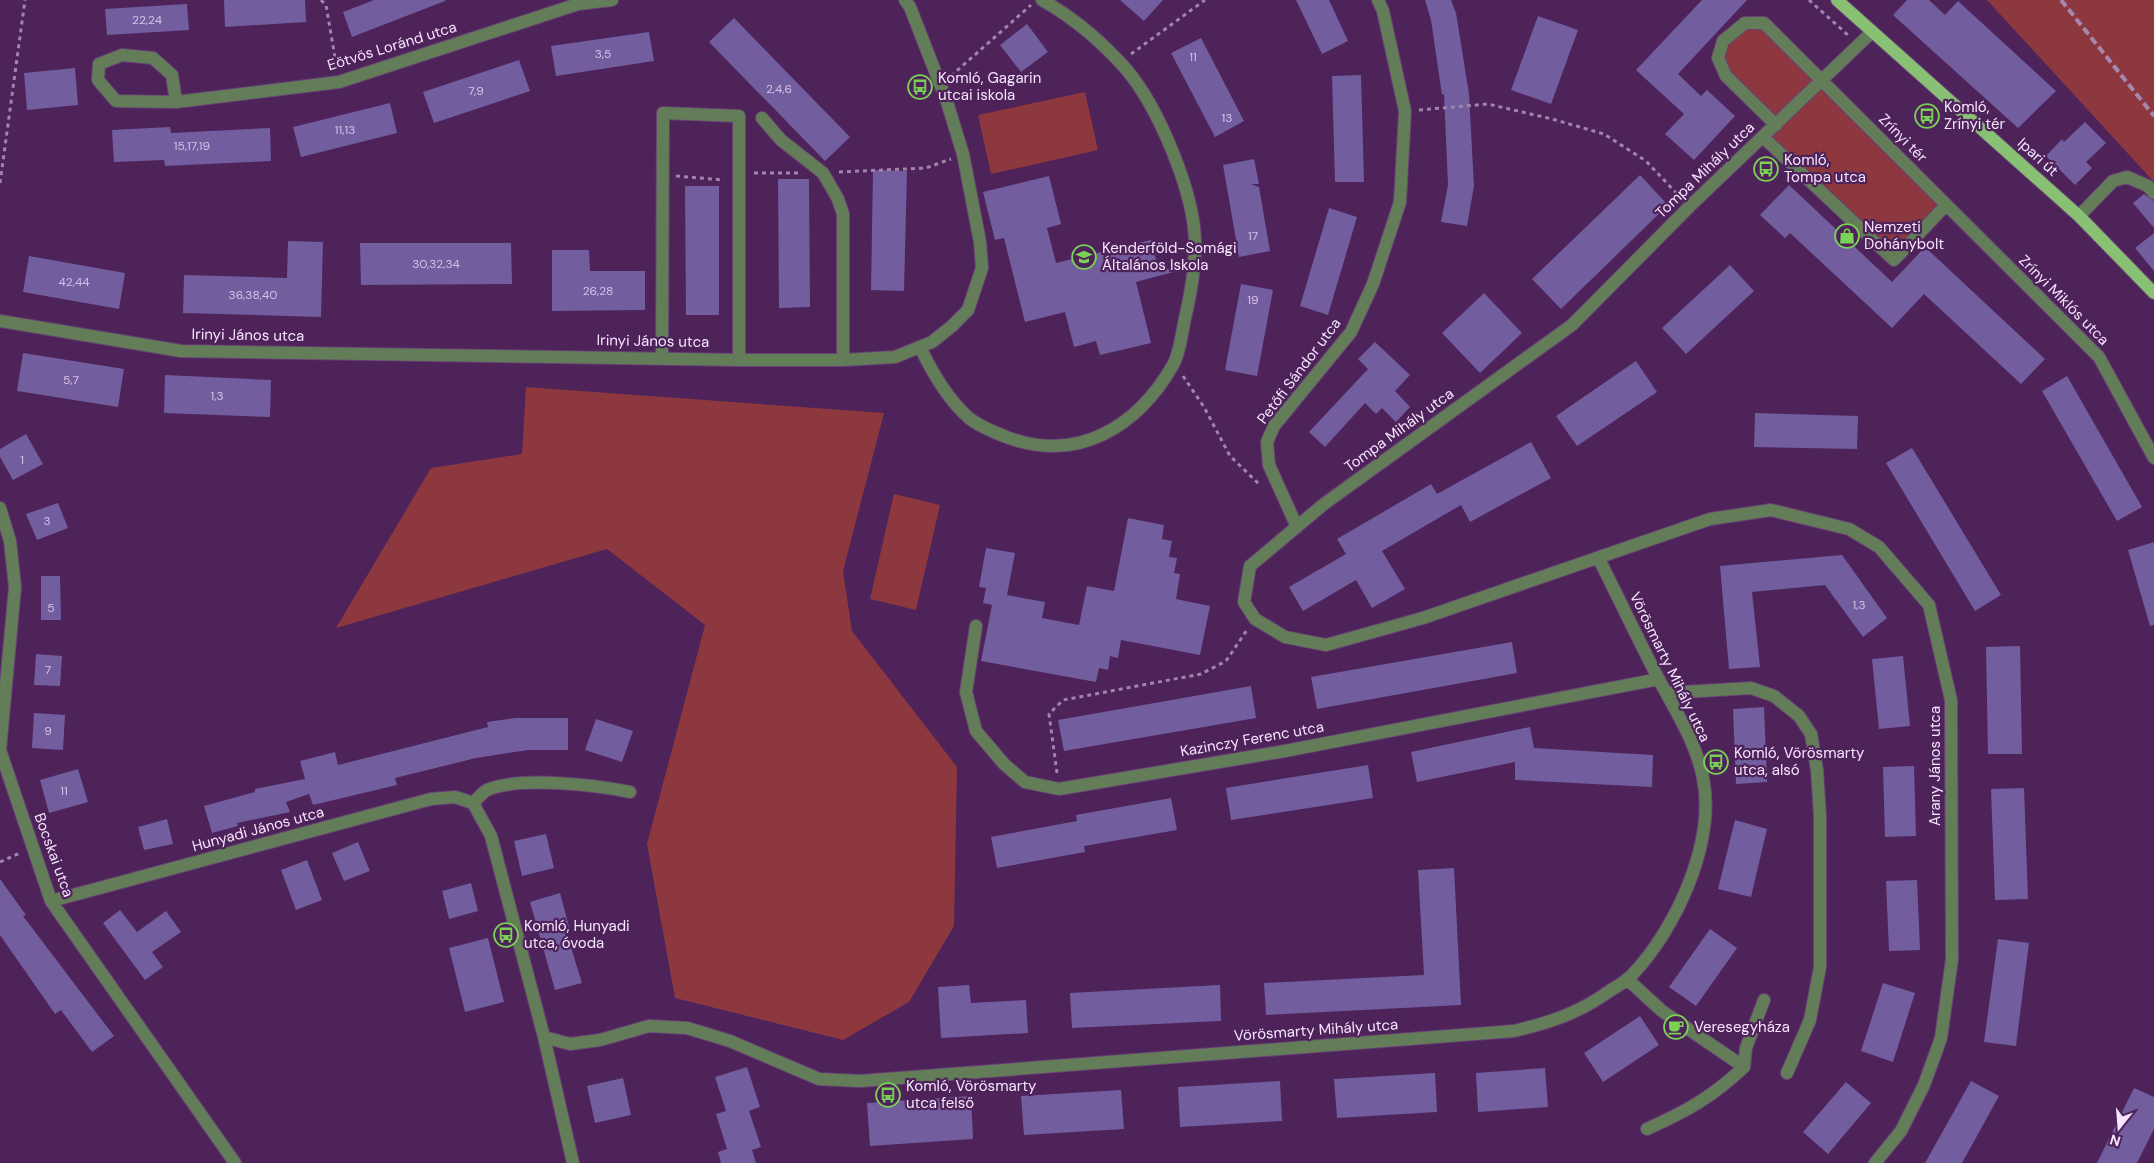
<svg xmlns="http://www.w3.org/2000/svg" width="2154" height="1163" font-family="'DM Sans',sans-serif">
  <rect width="100%" height="100%" fill="#4d235a"/>
  <path fill="#8d383f" d="M 1987,0 L 2154,0 L 2154,182 Z
    M 1764,23 L 1946,205 L 1894,260 L 1763,137 L 1776,125 L 1726,76 L 1723,41 L 1733,31 Z
    M 1085,92 L 1098,150 L 991,174 L 978,115 Z
    M 526,387 L 884,413 L 843,571 L 852,631 L 957,767 L 954,926 L 909,1002 L 843,1040 L 675,998 L 647,844 L 705,625 L 607,549 L 336,628 L 431,468 L 522,454 Z
    M 894,494 L 940,505 L 916,610 L 870,599 Z"/>
  <path fill="#725d9f" d="M 224,0 L 305,0 L 306,22 L 225,27 Z
    M 374,0 L 445,0 L 445,1 L 352,37 L 343,12 Z
    M 1120,0 L 1163,0 L 1144,21 Z
    M 1296,0 L 1329,0 L 1348,41 L 1322,54 Z
    M 1425,0 L 1451,0 L 1456,13 L 1469,94 L 1474,186 L 1467,226 L 1441,222 L 1448,185 L 1444,94 L 1442,95 L 1431,20 Z
    M 1702,0 L 1747,0 L 1678,74 L 1701,96 L 1707,90 L 1735,116 L 1694,160 L 1665,134 L 1684,114 L 1636,70 Z
    M 1907,0 L 1929,0 L 1945,15 L 1958,1 L 2056,91 L 2018,128 L 1893,15 Z
    M 187,4 L 189,30 L 107,35 L 105,9 Z
    M 1538,16 L 1578,30 L 1551,104 L 1511,90 Z
    M 734,18 L 850,137 L 825,161 L 709,42 Z
    M 1027,24 L 1048,52 L 1021,72 L 1000,45 Z
    M 649,32 L 654,61 L 556,76 L 551,46 Z
    M 1201,38 L 1244,121 L 1215,137 L 1171,53 Z
    M 519,60 L 530,91 L 434,123 L 423,92 Z
    M 75,68 L 78,105 L 27,110 L 24,73 Z
    M 1361,75 L 1364,182 L 1335,182 L 1332,76 Z
    M 390,103 L 397,133 L 301,157 L 293,127 Z
    M 2085,122 L 2106,143 L 2086,162 L 2092,168 L 2075,185 L 2046,156 L 2062,139 L 2064,142 Z
    M 170,127 L 171,133 L 270,128 L 271,161 L 165,166 L 164,160 L 114,162 L 112,130 Z
    M 1254,159 L 1259,184 L 1251,184 L 1259,187 L 1270,251 L 1239,257 L 1223,165 Z
    M 873,170 L 907,171 L 904,291 L 871,290 Z
    M 1640,175 L 1668,205 L 1561,309 L 1532,279 Z
    M 1049,176 L 1061,224 L 1047,228 L 1056,263 L 1151,240 L 1158,267 L 1177,271 L 1136,282 L 1151,343 L 1100,355 L 1096,341 L 1074,347 L 1065,312 L 1025,322 L 1004,238 L 995,240 L 983,192 Z
    M 778,179 L 809,179 L 810,307 L 779,308 Z
    M 1789,185 L 1892,282 L 1925,247 L 2045,359 L 2021,384 L 1924,294 L 1892,328 L 1790,233 L 1785,238 L 1760,215 Z
    M 685,186 L 719,186 L 719,315 L 686,315 Z
    M 2144,194 L 2154,201 L 2154,228 L 2133,203 Z
    M 1329,208 L 1357,217 L 1328,315 L 1300,306 Z
    M 2154,233 L 2154,271 L 2135,248 Z
    M 288,241 L 323,242 L 321,317 L 183,313 L 184,275 L 287,278 Z
    M 360,243 L 511,243 L 512,284 L 361,285 Z
    M 552,250 L 589,250 L 590,271 L 645,271 L 645,310 L 552,311 Z
    M 29,256 L 125,273 L 119,309 L 23,292 Z
    M 1730,265 L 1754,291 L 1686,354 L 1662,328 Z
    M 1241,284 L 1273,290 L 1257,376 L 1225,370 Z
    M 1484,293 L 1522,333 L 1480,373 L 1442,333 Z
    M 1375,342 L 1410,375 L 1395,391 L 1410,407 L 1396,422 L 1382,408 L 1376,414 L 1365,403 L 1325,447 L 1309,432 L 1368,369 L 1358,359 Z
    M 23,353 L 124,369 L 118,407 L 17,391 Z
    M 1636,361 L 1657,392 L 1577,446 L 1556,416 Z
    M 165,375 L 271,380 L 270,417 L 164,413 Z
    M 2067,376 L 2142,507 L 2117,521 L 2042,391 Z
    M 1755,413 L 1858,416 L 1857,449 L 1754,447 Z
    M 26,434 L 43,464 L 13,480 L 0,457 L 0,449 Z
    M 1531,442 L 1551,478 L 1470,522 L 1461,505 L 1382,551 L 1405,589 L 1372,608 L 1356,580 L 1303,611 L 1289,587 L 1346,554 L 1337,539 L 1431,484 L 1437,494 Z
    M 1912,448 L 2001,595 L 1975,611 L 1886,463 Z
    M 58,503 L 68,528 L 37,540 L 26,514 Z
    M 1128,518 L 1164,525 L 1162,539 L 1172,541 L 1169,557 L 1177,558 L 1174,573 L 1180,574 L 1176,599 L 1210,606 L 1200,655 L 1121,640 L 1118,658 L 1110,656 L 1108,670 L 1099,668 L 1096,682 L 981,661 L 992,605 L 983,603 L 986,588 L 979,587 L 986,548 L 1015,553 L 1007,595 L 1045,602 L 1042,618 L 1079,625 L 1087,586 L 1114,591 Z
    M 2154,542 L 2154,625 L 2150,626 L 2128,550 Z
    M 1842,555 L 1887,618 L 1863,637 L 1825,585 L 1752,592 L 1760,667 L 1729,669 L 1720,566 Z
    M 41,576 L 60,576 L 61,620 L 41,620 Z
    M 1512,642 L 1517,673 L 1317,709 L 1311,677 Z
    M 2020,646 L 2022,754 L 1988,754 L 1986,647 Z
    M 36,654 L 62,656 L 60,686 L 34,685 Z
    M 1903,656 L 1910,726 L 1879,729 L 1872,659 Z
    M 1251,686 L 1256,718 L 1064,751 L 1058,720 Z
    M 1764,707 L 1767,782 L 1736,784 L 1733,709 Z
    M 34,713 L 65,715 L 63,750 L 32,748 Z
    M 516,718 L 568,718 L 568,750 L 528,750 L 476,758 L 395,778 L 397,785 L 313,805 L 309,794 L 286,802 L 290,812 L 237,823 L 238,826 L 212,833 L 204,806 L 255,792 L 255,789 L 305,779 L 300,761 L 335,752 L 338,765 L 488,727 L 487,722 Z
    M 596,719 L 633,731 L 622,762 L 585,750 Z
    M 1530,727 L 1534,748 L 1653,755 L 1652,787 L 1515,780 L 1515,762 L 1417,782 L 1411,752 Z
    M 1368,765 L 1373,798 L 1231,820 L 1226,788 Z
    M 1914,766 L 1916,836 L 1885,837 L 1883,767 Z
    M 78,769 L 88,802 L 49,813 L 40,780 Z
    M 2024,788 L 2028,899 L 1995,900 L 1991,789 Z
    M 1171,798 L 1177,830 L 1084,846 L 1085,852 L 997,868 L 991,837 L 1077,821 L 1076,815 Z
    M 167,819 L 173,844 L 144,850 L 138,827 Z
    M 1735,820 L 1767,829 L 1751,897 L 1718,889 Z
    M 546,834 L 554,868 L 522,876 L 514,841 Z
    M 358,842 L 370,871 L 344,881 L 332,853 Z
    M 307,860 L 322,900 L 296,910 L 281,870 Z
    M 1454,868 L 1461,1005 L 1266,1015 L 1264,983 L 1424,975 L 1418,870 Z
    M 0,879 L 26,915 L 23,916 L 114,1036 L 92,1052 L 61,1010 L 55,1014 L 0,935 Z
    M 1917,880 L 1920,950 L 1889,951 L 1886,881 Z
    M 471,883 L 478,911 L 449,919 L 442,891 Z
    M 560,893 L 569,927 L 565,928 L 582,983 L 555,990 L 530,902 Z
    M 120,910 L 137,932 L 166,911 L 181,932 L 152,952 L 163,967 L 145,980 L 103,923 Z
    M 1710,929 L 1737,948 L 1696,1006 L 1669,987 Z
    M 488,938 L 504,1002 L 465,1012 L 449,948 Z
    M 1998,939 L 2029,943 L 2016,1046 L 1984,1042 Z
    M 1883,983 L 1915,993 L 1893,1062 L 1861,1051 Z
    M 969,985 L 971,1003 L 1026,1000 L 1028,1033 L 941,1038 L 938,987 Z
    M 1220,985 L 1221,1021 L 1072,1028 L 1070,993 Z
    M 1640,1016 L 1659,1045 L 1603,1082 L 1584,1053 Z
    M 747,1067 L 760,1107 L 749,1111 L 761,1147 L 752,1150 L 756,1163 L 721,1163 L 718,1152 L 727,1149 L 716,1114 L 726,1111 L 715,1077 Z
    M 1545,1068 L 1548,1107 L 1478,1112 L 1476,1073 Z
    M 1435,1073 L 1437,1112 L 1337,1118 L 1334,1079 Z
    M 623,1078 L 631,1115 L 595,1123 L 587,1086 Z
    M 1280,1081 L 1282,1121 L 1180,1127 L 1178,1087 Z
    M 1971,1081 L 1999,1096 L 1962,1163 L 1925,1163 Z
    M 1846,1082 L 1871,1103 L 1828,1154 L 1803,1132 Z
    M 2134,1088 L 2154,1097 L 2154,1129 L 2137,1163 L 2097,1163 Z
    M 1121,1090 L 1124,1129 L 1024,1135 L 1021,1096 Z
    M 971,1096 L 973,1139 L 870,1146 L 867,1103 Z"/>
  <g fill="none" stroke-linecap="round" stroke-linejoin="round">
    <g stroke="#684274" stroke-width="14">
      <path id="minor" d="M 1872,32 L 1690,206 L 1572,325 L 1324,504 L 1250,566 L 1244,602 L 1255,619 L 1285,637 L 1326,645 L 1423,618 L 1710,519 L 1771,510 L 1849,529 L 1879,547 L 1929,605 L 1951,700 L 1952,959 L 1941,1038 L 1924,1085 L 1901,1131 L 1875,1163
        M 176,102 L 172,75 L 153,58 L 122,55 L 99,64 L 98,80 L 116,101 L 176,102 L 339,82 L 578,4 L 612,0
        M 762,118 L 781,140 L 823,173 L 838,199 L 843,214 L 843,360
        M 1776,125 L 1726,76 L 1718,58 L 1723,41 L 1745,23 L 1764,23 L 2099,357 L 2154,458
        M 1763,137 L 1894,260 L 1946,205
        M 2079,216 L 2113,181 L 2127,177 L 2148,186 L 2154,193
        M 0,321 L 181,351 L 739,360 L 843,360 L 895,357 L 932,342 L 952,326 L 968,310 L 982,268 L 980,242 L 963,154 L 947,102 L 910,7 L 905,0
        M 920,347 C 932,372 947,399 969,418 C 980,427 996,433 1009,438 C 1079,463 1138,426 1173,365 C 1181,351 1182,329 1186,314 C 1191,292 1195,269 1195,246 C 1196,196 1159,108 1126,69 C 1102,42 1074,18 1042,0
        M 662,357 L 663,113 L 739,116 L 739,360
        M 0,508 L 10,541 L 15,587 L 0,750 L 51,901 L 235,1163
        M 1297,527 L 1269,465 L 1267,442 L 1274,426 L 1351,332 L 1373,284 L 1400,202 L 1405,111 L 1383,11 L 1378,0
        M 976,626 L 966,692 L 976,731 L 1004,764 L 1025,782 L 1059,789 L 1285,751 L 1659,679
        M 1667,693 L 1751,688 L 1774,696 L 1799,716 L 1811,734 L 1817,770 L 1820,816 L 1820,967 L 1810,1020 L 1787,1073
        M 473,803 C 477,799 482,793 487,790 C 519,776 596,785 630,792
        M 51,901 L 431,799 L 455,797 L 473,803 L 491,836 L 544,1037 L 573,1163
        M 1627,979 L 1662,1011 L 1744,1067
        M 544,1037 L 570,1044 L 600,1040 L 649,1026 L 687,1028 L 730,1041 L 819,1079 L 860,1081 L 1514,1031 C 1552,1022 1579,1013 1611,990 C 1618,986 1626,981 1632,975 C 1676,929 1716,842 1703,778 C 1696,742 1675,710 1658,678 C 1638,639 1619,599 1599,559
        M 1647,1129 C 1687,1111 1712,1097 1744,1067 L 1746,1048 L 1764,1000"/>
    </g>
    <g stroke="#684274" stroke-width="14">
      <path id="major" d="M 1837,0 L 2079,216 L 2154,293"/>
    </g>
    <path stroke="#a284ac" stroke-width="3" stroke-dasharray="4 4" stroke-linecap="butt" d="M 321,0 L 326,5 L 337,69
      M 1809,0 L 1849,36
      M 1131,54 L 1205,0
      M 951,76 L 1031,5
      M 1419,110 L 1488,104 L 1552,119 L 1604,134 L 1646,161 L 1680,197
      M 839,172 L 926,168 L 951,159
      M 754,173 L 800,173
      M 676,176 L 724,180
      M 0,183 L 25,0
      M 1183,376 L 1204,407 L 1230,456 L 1261,486
      M 1057,773 L 1049,714 L 1063,700 L 1201,674 L 1226,661 L 1247,630
      M 0,862 L 20,853"/>
    <use href="#minor" stroke="#627d58" stroke-width="12"/>
    <use href="#major" stroke="#88c173" stroke-width="12"/>
    <path stroke="#a587af" stroke-width="4" stroke-dasharray="8 4" stroke-linecap="butt" d="M 2061,0 L 2154,116"/>
  </g>
  <defs>
    <g id="bus-ring" transform="scale(1.25)"><circle r="9.5" fill="#4d235a" stroke="#7bd156" stroke-width="1.5"/><path d="M-5-6H5V4H4V6H2V4H-2V6H-4V4H-5ZM-3.5-4V0h7V-4ZM-3.5 1.2v1.5H-2V1.2ZM2 1.2v1.5H3.5V1.2Z" fill="#7bd156"/></g>
    <g id="shop-ring" transform="scale(1.25)"><circle r="9.5" fill="#4d235a" stroke="#7bd156" stroke-width="1.5"/><path d="M-5-2.5h2.3a2.7 3.5 0 0 1 5.4 0H5L5.5 6h-11ZM-1.5-2.5h3a1.5 2.3 0 0 0-3 0Z" fill="#7bd156"/></g>
    <g id="school-ring" transform="scale(1.25)"><circle r="9.5" fill="#4d235a" stroke="#7bd156" stroke-width="1.5"/><path d="M0-5L7-2L0 1L-7-2ZM-4 1L0 2.5L4 1V4Q0 6-4 4Z" fill="#7bd156"/></g>
    <g id="cafe-ring" transform="scale(1.25)"><circle r="9.5" fill="#4d235a" stroke="#7bd156" stroke-width="1.5"/><path d="M-5.5-4.5H6V0H3Q3 3.5 0 3.5H-2.5Q-5.5 3.5-5.5 0ZM3-3.2v2h1.7v-2ZM-6 4.5H4V6H-6Z" fill="#7bd156"/></g>
  </defs>
  <g fill-rule="evenodd">
    <use href="#bus-ring" x="920" y="87"/>
    <use href="#bus-ring" x="1927" y="116"/>
    <use href="#bus-ring" x="1766" y="169"/>
    <use href="#shop-ring" x="1847" y="236"/>
    <use href="#school-ring" x="1084" y="257"/>
    <use href="#bus-ring" x="1716" y="762"/>
    <use href="#bus-ring" x="506" y="935"/>
    <use href="#cafe-ring" x="1676" y="1027"/>
    <use href="#bus-ring" x="888" y="1095"/>
  </g>
  <g text-anchor="middle" stroke-width="4.5" stroke-linejoin="round" paint-order="stroke">
    <g font-size="12" fill="#d6c2e6">
      <text x="147" y="24">22,24</text>
      <text x="603" y="58">3,5</text>
      <text x="1193" y="61">11</text>
      <text x="779" y="93">2,4,6</text>
      <text x="476" y="95">7,9</text>
      <text x="1227" y="122">13</text>
      <text x="345" y="134">11,13</text>
      <text x="192" y="150">15,17,19</text>
      <text x="1253" y="240">17</text>
      <text x="436" y="268">30,32,34</text>
      <text x="74" y="286">42,44</text>
      <text x="598" y="295">26,28</text>
      <text x="253" y="299">36,38,40</text>
      <text x="1253" y="304">19</text>
      <text x="71" y="384">5,7</text>
      <text x="217" y="400">1,3</text>
      <text x="22" y="464">1</text>
      <text x="47" y="525">3</text>
      <text x="1859" y="609">1,3</text>
      <text x="51" y="612">5</text>
      <text x="48" y="674">7</text>
      <text x="48" y="735">9</text>
      <text x="64" y="795">11</text>
    </g>
    <g font-size="15" fill="#f7e4fe" stroke="#4d235a">
      <text transform="translate(392 46) rotate(-17)" y="5">Eötvös Loránd utca</text>
      <text transform="translate(1903 138) rotate(45)" y="5">Zrínyi tér</text>
      <text transform="translate(2038 157) rotate(42)" y="5">Ipari út</text>
      <text transform="translate(1705 170) rotate(-44)" y="5">Tompa Mihály utca</text>
      <text transform="translate(2064 300) rotate(45)" y="5">Zrínyi Miklós utca</text>
      <text transform="translate(248 335) rotate(1)" y="5">Irinyi János utca</text>
      <text transform="translate(653 341) rotate(1)" y="5">Irinyi János utca</text>
      <text transform="translate(1299 371) rotate(-53)" y="5">Petőfi Sándor utca</text>
      <text transform="translate(1399 430) rotate(-36)" y="5">Tompa Mihály utca</text>
      <text transform="translate(1670 667) rotate(64)" y="5">Vörösmarty Mihály utca</text>
      <text transform="translate(1252 739) rotate(-10)" y="5">Kazinczy Ferenc utca</text>
      <text transform="translate(1935 766) rotate(-90)" y="5">Arany János utca</text>
      <text transform="translate(258 829) rotate(-15)" y="5">Hunyadi János utca</text>
      <text transform="translate(54 855) rotate(70)" y="5">Bocskai utca</text>
      <text transform="translate(1316 1030) rotate(-4)" y="5">Vörösmarty Mihály utca</text>
    </g>
    <g font-size="15" fill="#f7e4fe" stroke="#4d235a" text-anchor="start">
      <text x="938" y="83">Komló, Gagarin<tspan x="938" dy="17">utcai iskola</tspan></text>
      <text x="1944" y="112">Komló,<tspan x="1944" dy="17">Zrínyi tér</tspan></text>
      <text x="1784" y="165">Komló,<tspan x="1784" dy="17">Tompa utca</tspan></text>
      <text x="1864" y="232">Nemzeti<tspan x="1864" dy="17">Dohánybolt</tspan></text>
      <text x="1102" y="253">Kenderföld-Somági<tspan x="1102" dy="17">Általános Iskola</tspan></text>
      <text x="1734" y="758">Komló, Vörösmarty<tspan x="1734" dy="17">utca, alsó</tspan></text>
      <text x="524" y="931">Komló, Hunyadi<tspan x="524" dy="17">utca, óvoda</tspan></text>
      <text x="1694" y="1032">Veresegyháza</text>
      <text x="906" y="1091">Komló, Vörösmarty<tspan x="906" dy="17">utca felső</tspan></text>
    </g>
  </g>
  <g transform="translate(2119 1128) rotate(197)" stroke="#4d235a" stroke-width="4" paint-order="stroke">
  <path d="M0-4L9 19L0 12L-9 19Z" fill="#f7e4fe"/>
  <text y="-8" font-size="14" font-weight="bold" text-anchor="middle" fill="#f7e4fe">N</text>
  </g>
</svg>
